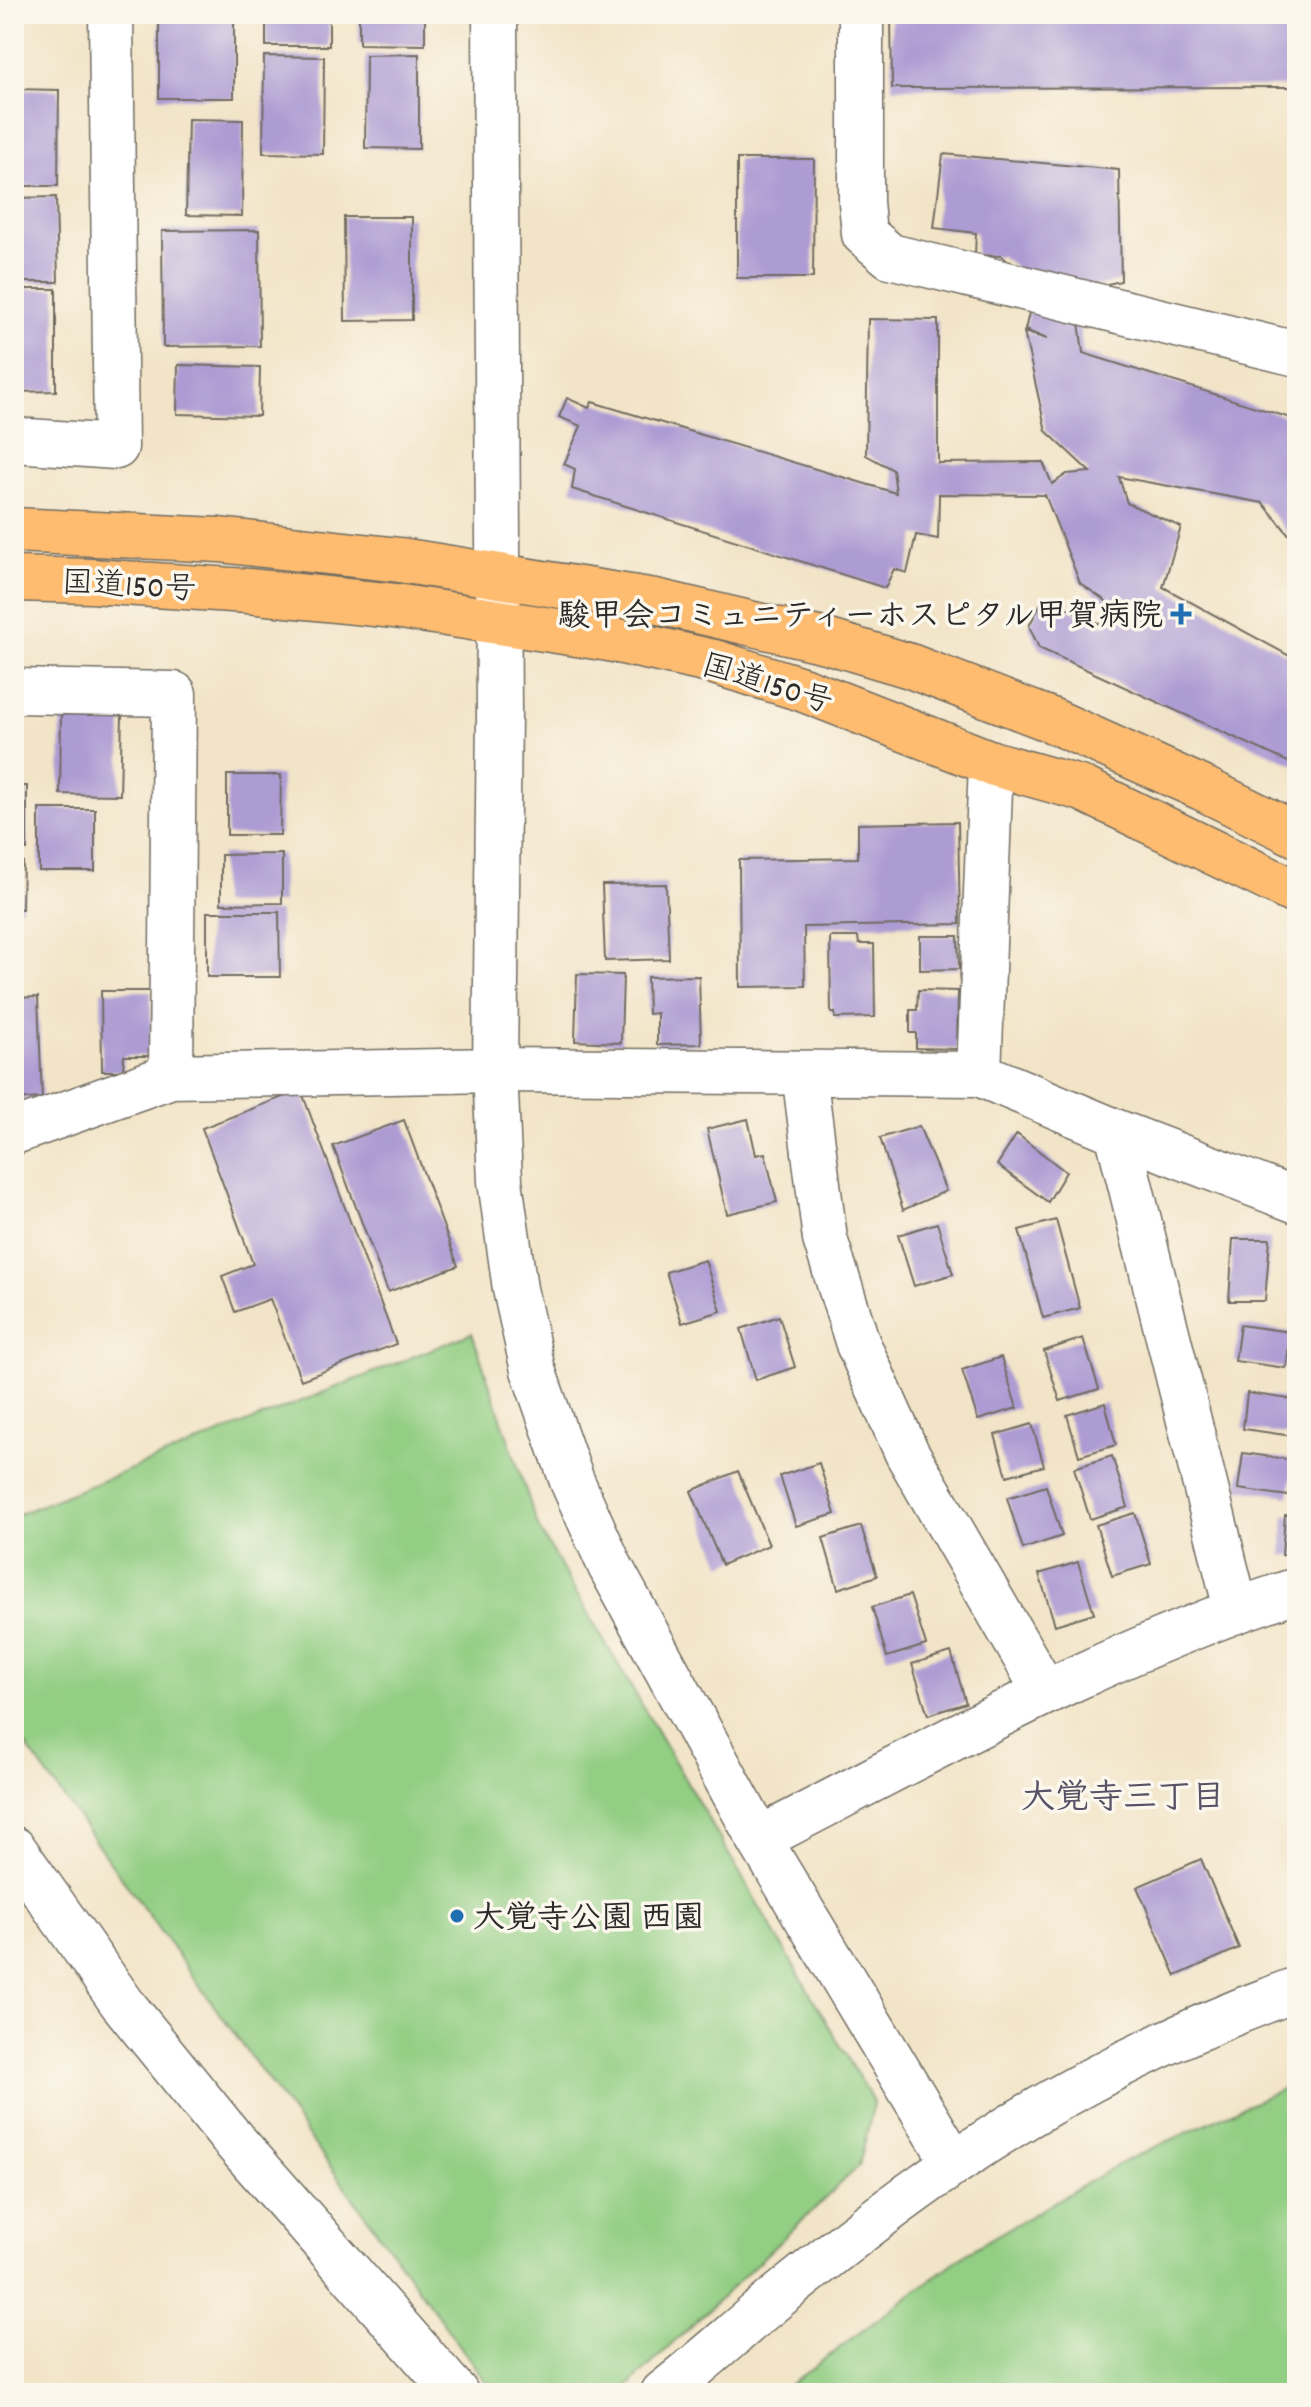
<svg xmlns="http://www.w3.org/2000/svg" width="1311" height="2407" font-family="Dekko,'Klee One',sans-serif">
  <rect width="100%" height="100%" fill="#fbf7ec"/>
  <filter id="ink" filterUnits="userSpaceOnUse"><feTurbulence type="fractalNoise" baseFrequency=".0125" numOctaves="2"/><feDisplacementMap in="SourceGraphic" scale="16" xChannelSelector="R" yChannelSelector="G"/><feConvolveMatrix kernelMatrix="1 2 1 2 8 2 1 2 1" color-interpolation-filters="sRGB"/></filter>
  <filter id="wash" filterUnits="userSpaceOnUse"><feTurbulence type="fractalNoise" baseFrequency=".006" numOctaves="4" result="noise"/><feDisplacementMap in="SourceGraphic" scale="32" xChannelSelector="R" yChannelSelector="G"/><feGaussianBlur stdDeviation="1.8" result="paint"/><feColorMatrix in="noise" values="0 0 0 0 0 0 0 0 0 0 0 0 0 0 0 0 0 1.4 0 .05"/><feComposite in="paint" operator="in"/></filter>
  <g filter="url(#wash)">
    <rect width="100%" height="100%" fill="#f2e4c7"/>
    <path fill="#92ce83" stroke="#5e7c57" stroke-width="2" d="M 472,1333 L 539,1529 L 874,2103 L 859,2166 L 621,2393 L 494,2393 L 14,1729 L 14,1516 Z
      M 1297,2082 L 1297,2393 L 779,2393 L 968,2252 L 1125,2161 Z"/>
    <g id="blocks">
      <path fill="#ad9bd3" d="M 159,14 L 234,14 L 234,98 L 159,98 Z
        M 266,14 L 329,14 L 329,46 L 266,46 Z
        M 359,14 L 425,14 L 425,45 L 359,44 Z
        M 891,14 L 1297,14 L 1297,87 L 892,88 Z
        M 419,54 L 419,149 L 365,148 L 366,55 Z
        M 264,56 L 324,57 L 323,154 L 263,153 Z
        M 14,89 L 59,90 L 58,186 L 14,186 Z
        M 188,119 L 243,120 L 242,216 L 186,215 Z
        M 943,154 L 1119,170 L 1121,281 L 1075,291 L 1083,353 L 1297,420 L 1297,573 L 1295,573 L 1291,537 L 1263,503 L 1119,477 L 1127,503 L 1181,527 L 1163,587 L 1297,660 L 1297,766 L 1039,648 L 1029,626 L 1042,601 L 1061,605 L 1104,626 L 1113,606 L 1080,583 L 1045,495 L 939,494 L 938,539 L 916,535 L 907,573 L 894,569 L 885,588 L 572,489 L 575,469 L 564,464 L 581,426 L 559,417 L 567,398 L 589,408 L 592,402 L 896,493 L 893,470 L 866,455 L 868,319 L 938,320 L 938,463 L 1043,462 L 1052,484 L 1067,474 L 1090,472 L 1046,431 L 1024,332 L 1047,339 L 1025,330 L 1036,283 L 1001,256 L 975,255 L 976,233 L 934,228 Z
        M 737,159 L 814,159 L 813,278 L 737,278 Z
        M 56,197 L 58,282 L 14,282 L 14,198 Z
        M 344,217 L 412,217 L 412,320 L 345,321 Z
        M 259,230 L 260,346 L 163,347 L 162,231 Z
        M 14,289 L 56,289 L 56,391 L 14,392 Z
        M 178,365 L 260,367 L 259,416 L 177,414 Z
        M 14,714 L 18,714 L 18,775 L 14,775 Z
        M 61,714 L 122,715 L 120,795 L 60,794 Z
        M 227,775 L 281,775 L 280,835 L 227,835 Z
        M 14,786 L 27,786 L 27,850 L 14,849 Z
        M 39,809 L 95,809 L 95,871 L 39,871 Z
        M 958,822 L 960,924 L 804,927 L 805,986 L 740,987 L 739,860 L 858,858 L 858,824 Z
        M 282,854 L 282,903 L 221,904 L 221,855 Z
        M 14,862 L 23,862 L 22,909 L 14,909 Z
        M 666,884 L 669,959 L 605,961 L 602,885 Z
        M 207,912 L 279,912 L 280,977 L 207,977 Z
        M 920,936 L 958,936 L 959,969 L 920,970 Z
        M 830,937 L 858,937 L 859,944 L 874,944 L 875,1017 L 835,1018 L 835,1013 L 831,1013 Z
        M 577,974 L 623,975 L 621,1043 L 575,1041 Z
        M 699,976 L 701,1044 L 657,1045 L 657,1013 L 648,1014 L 647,977 Z
        M 918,990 L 958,991 L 957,1049 L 916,1048 L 916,1033 L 910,1033 L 910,1010 L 917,1010 Z
        M 101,991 L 151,991 L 151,1056 L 124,1056 L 123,1071 L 102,1071 Z
        M 38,997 L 42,1098 L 14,1100 L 14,998 Z
        M 301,1090 L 396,1344 L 301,1380 L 270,1299 L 235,1312 L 222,1276 L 253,1264 L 202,1128 Z
        M 748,1119 L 756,1155 L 765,1153 L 777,1202 L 727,1214 L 707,1129 Z
        M 404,1120 L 458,1266 L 388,1292 L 333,1146 Z
        M 919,1126 L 946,1191 L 903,1210 L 880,1138 Z
        M 1017,1134 L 1066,1172 L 1048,1202 L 997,1165 Z
        M 1056,1220 L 1080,1308 L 1043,1318 L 1019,1230 Z
        M 937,1223 L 953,1274 L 914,1286 L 898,1235 Z
        M 1233,1239 L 1270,1239 L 1265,1301 L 1229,1301 Z
        M 705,1260 L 721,1311 L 682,1323 L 666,1272 Z
        M 779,1316 L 795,1367 L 756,1380 L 741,1329 Z
        M 1240,1325 L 1291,1332 L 1286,1368 L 1235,1361 Z
        M 1083,1338 L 1099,1389 L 1060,1401 L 1044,1351 Z
        M 1001,1357 L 1017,1408 L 978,1420 L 962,1370 Z
        M 1247,1393 L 1297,1400 L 1293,1436 L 1243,1429 Z
        M 1105,1403 L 1116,1445 L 1079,1456 L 1067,1415 Z
        M 1032,1424 L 1044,1466 L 1007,1476 L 995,1435 Z
        M 1243,1453 L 1294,1460 L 1289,1496 L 1238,1489 Z
        M 1112,1456 L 1128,1507 L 1090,1519 L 1074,1468 Z
        M 819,1463 L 835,1514 L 796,1526 L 780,1476 Z
        M 738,1471 L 769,1545 L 722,1565 L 691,1491 Z
        M 1046,1486 L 1062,1536 L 1023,1549 L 1007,1498 Z
        M 1135,1513 L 1151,1564 L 1112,1576 L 1096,1525 Z
        M 1285,1515 L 1297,1516 L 1297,1556 L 1282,1555 Z
        M 861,1526 L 877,1576 L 838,1589 L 823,1538 Z
        M 1078,1562 L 1094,1613 L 1055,1625 L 1039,1574 Z
        M 910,1595 L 926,1645 L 887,1657 L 872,1607 Z
        M 951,1652 L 966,1703 L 928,1715 L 912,1664 Z
        M 1201,1859 L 1239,1948 L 1176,1976 L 1137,1887 Z"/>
    </g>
  </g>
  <g filter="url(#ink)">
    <use href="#blocks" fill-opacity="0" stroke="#716c62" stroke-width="2"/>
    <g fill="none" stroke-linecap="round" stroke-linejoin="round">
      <g stroke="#716c62" stroke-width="47">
        <path id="minor" d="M 495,14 L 499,714 L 495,1070 L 500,1181 L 515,1289 L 533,1370 L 572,1481 L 610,1566 L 759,1839 L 954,2163
          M 861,14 L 861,202 L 864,234 L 890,256 L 1297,354
          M 14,440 L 116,447 L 111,14
          M 14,691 L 174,694 L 171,1076 L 14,1132
          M 804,1073 L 825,1239 L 858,1344 L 907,1453 L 1045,1692
          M 979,1074 L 991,763
          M 171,1076 L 495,1070 L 979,1074 L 1117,1132 L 1297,1201
          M 1117,1132 L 1236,1609
          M 759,1839 C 934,1749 1109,1650 1297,1590
          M 14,1849 L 122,2003 L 230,2136 L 456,2393
          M 663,2393 C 700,2364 734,2333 770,2303 C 829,2255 890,2207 953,2164 C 1059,2091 1176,2033 1297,1989"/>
      </g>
      <g stroke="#716c62" stroke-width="47">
        <path id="highway" d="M 14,530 L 219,540 L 400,560 L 655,601 L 826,641 L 910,666 L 1051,720 L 1202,788 L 1297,835
          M 14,579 L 91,581 L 248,591 L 395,606 L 609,639 L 714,662 L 802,689 L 991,763 L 1083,789 L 1297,893"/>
      </g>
      <use href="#minor" stroke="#fff" stroke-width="44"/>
      <use href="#highway" stroke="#fdbc6f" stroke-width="44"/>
    </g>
  </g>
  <g fill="#1f6fb2" stroke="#fbf7ec" stroke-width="3">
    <path d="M1177 602h8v8h8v8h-8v8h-8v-8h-8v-8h8z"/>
    <circle cx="457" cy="1916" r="8"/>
  </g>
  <g text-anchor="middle" stroke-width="7" stroke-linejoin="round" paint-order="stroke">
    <g font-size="32" fill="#2b2b2b" stroke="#fbf7ec">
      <text transform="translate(129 584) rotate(3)" y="11">国道150号</text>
      <text transform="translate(768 682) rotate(17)" y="11">国道150号</text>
    </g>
    <g font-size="32" font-weight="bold" fill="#2b2b2b" stroke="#fbf7ec" text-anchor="end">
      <text x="1163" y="625">駿甲会コミュニティーホスピタル甲賀病院</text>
      <text x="473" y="1927" text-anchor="start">大覚寺公園 西園</text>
    </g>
    <g font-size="34" font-weight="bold" fill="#585266" stroke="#fbf7ec">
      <text x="1123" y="1807">大覚寺三丁目</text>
    </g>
  </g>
  <rect width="1311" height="2407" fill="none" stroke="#fbf7ec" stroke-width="48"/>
</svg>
